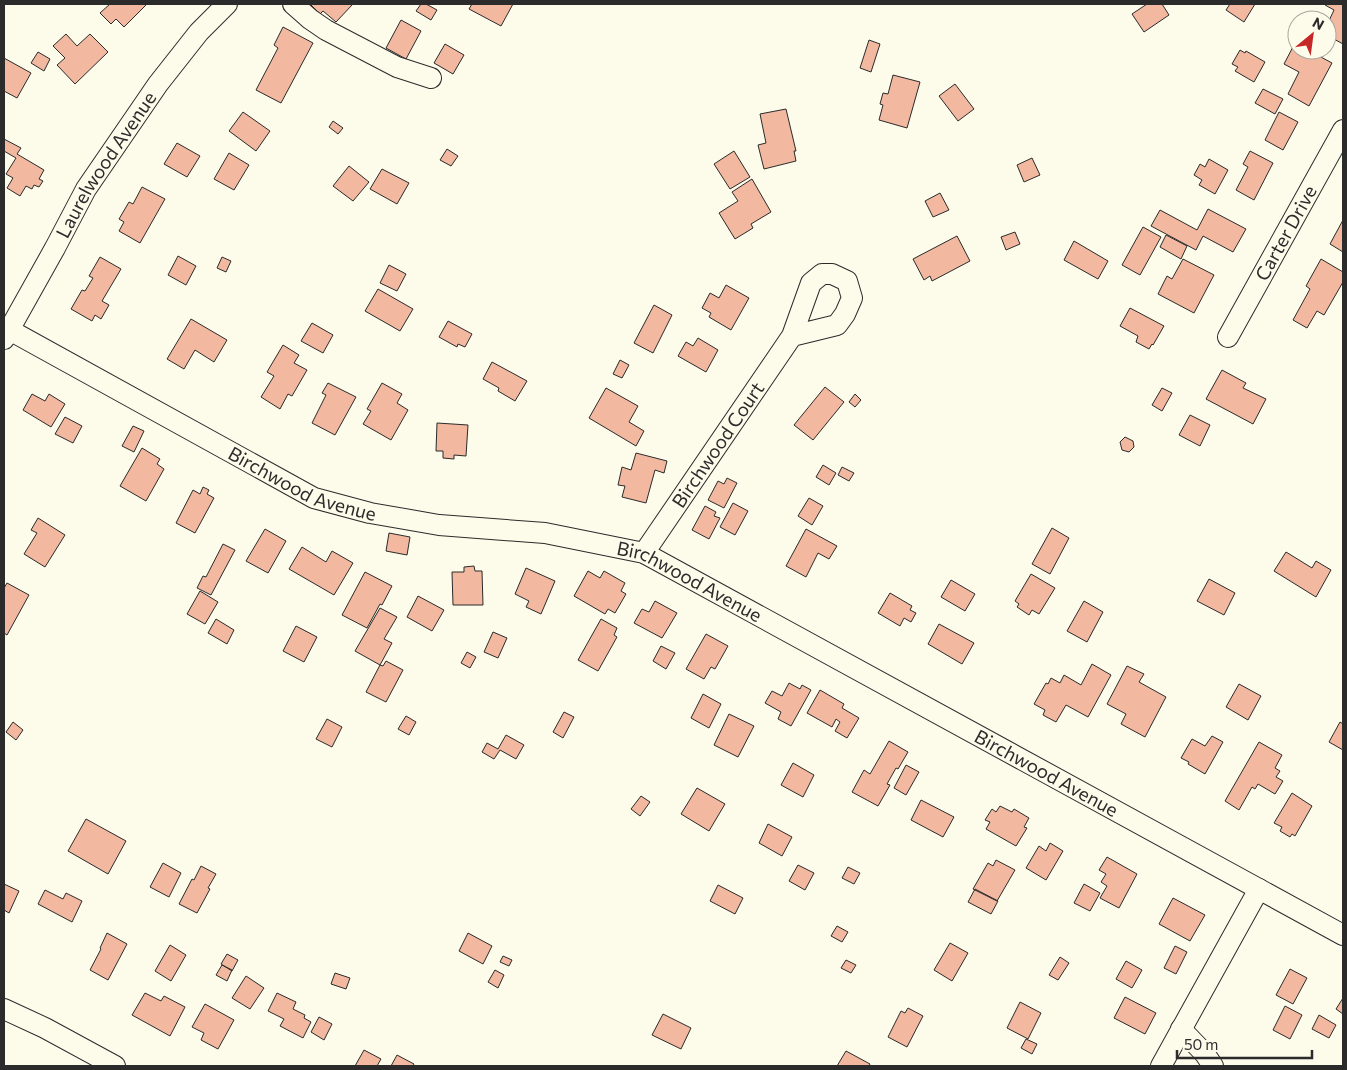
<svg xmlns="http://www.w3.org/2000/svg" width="1347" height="1070" font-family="Commissioner,sans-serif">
  <rect width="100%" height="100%" fill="#fdfbea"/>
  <path fill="#f2b8a0" stroke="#2b2b2b" d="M 110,4 L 147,4 L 124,27 L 116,19 L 111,24 L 100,13 Z
    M 310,4 L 353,4 L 336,22 L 323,11 L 320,14 Z
    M 421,4 L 426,4 L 437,10 L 431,20 L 416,11 Z
    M 472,4 L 513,4 L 501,26 L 469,9 Z
    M 1147,4 L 1162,4 L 1169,15 L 1144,32 L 1132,14 Z
    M 1230,4 L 1255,4 L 1244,22 L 1226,10 Z
    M 1326,4 L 1343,4 L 1343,44 L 1332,38 L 1334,34 L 1327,31 L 1327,25 L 1334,10 L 1325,5 Z
    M 401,20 L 421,31 L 406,59 L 386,48 Z
    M 283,27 L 313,43 L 281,103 L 256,90 L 278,48 L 274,45 Z
    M 66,34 L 77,46 L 90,34 L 108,52 L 75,84 L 57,65 L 65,58 L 53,46 Z
    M 869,40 L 880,44 L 871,72 L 860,68 Z
    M 1295,43 L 1297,44 L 1297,50 L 1308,50 L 1332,63 L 1309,106 L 1288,94 L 1299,72 L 1284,64 Z
    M 445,44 L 464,55 L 453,74 L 434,63 Z
    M 1240,50 L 1245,53 L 1246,51 L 1265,62 L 1254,82 L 1235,71 L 1238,67 L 1232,64 Z
    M 38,52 L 50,59 L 44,71 L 31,63 Z
    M 4,58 L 31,73 L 17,98 L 4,91 Z
    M 893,75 L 920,82 L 907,128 L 879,120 L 883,105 L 880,104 L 883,93 L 888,94 Z
    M 955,84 L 974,109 L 958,121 L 939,96 Z
    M 1263,89 L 1283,99 L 1275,114 L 1255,103 Z
    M 786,109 L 796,151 L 794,151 L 796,161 L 764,169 L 758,145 L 766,143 L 760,114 Z
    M 243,112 L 270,131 L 256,151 L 229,131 Z
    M 1279,112 L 1298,122 L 1283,150 L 1265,140 Z
    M 333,121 L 343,128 L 338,134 L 329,127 Z
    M 4,139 L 21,148 L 17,154 L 44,170 L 39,179 L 43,181 L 39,187 L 34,185 L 32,189 L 26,186 L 20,196 L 7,188 L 13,178 L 6,174 L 16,158 L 4,151 Z
    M 177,143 L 200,156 L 187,177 L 164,164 Z
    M 447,149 L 458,156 L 451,166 L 440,160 Z
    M 734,151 L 750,177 L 730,189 L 714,164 Z
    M 1250,151 L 1273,163 L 1254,200 L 1236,190 L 1248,167 L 1243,164 Z
    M 229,153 L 249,165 L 234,190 L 214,179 Z
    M 1032,158 L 1040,175 L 1024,182 L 1017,165 Z
    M 1209,159 L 1228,170 L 1215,194 L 1199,185 L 1202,180 L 1194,175 L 1200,164 L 1205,167 Z
    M 349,166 L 369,182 L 353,201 L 333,186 Z
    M 382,169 L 409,183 L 397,204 L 370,189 Z
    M 752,179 L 771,212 L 751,224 L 753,228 L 735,239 L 719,213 L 738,201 L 732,192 Z
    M 142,187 L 165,199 L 140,243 L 119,231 L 124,222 L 119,219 L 129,202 L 133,204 Z
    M 940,193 L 949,210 L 933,217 L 925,201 Z
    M 1208,209 L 1246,229 L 1233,252 L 1203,236 L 1196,250 L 1151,226 L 1160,210 L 1197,230 Z
    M 1343,220 L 1343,252 L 1330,244 Z
    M 1143,227 L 1161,237 L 1140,275 L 1122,265 Z
    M 1015,232 L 1020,244 L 1006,250 L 1001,237 Z
    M 1166,235 L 1187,246 L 1181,259 L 1160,247 Z
    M 957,236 L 970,261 L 932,281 L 930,276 L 924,280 L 913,259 Z
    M 1074,241 L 1108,261 L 1098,279 L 1064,260 Z
    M 178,256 L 196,266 L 186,285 L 168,275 Z
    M 100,257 L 121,269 L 102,301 L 109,305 L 101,319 L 95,315 L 92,321 L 71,309 L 82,290 L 85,291 L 93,278 L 89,276 Z
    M 222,257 L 231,261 L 226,272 L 217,268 Z
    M 1183,259 L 1214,275 L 1194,313 L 1158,294 L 1167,276 L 1172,279 Z
    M 1321,259 L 1343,272 L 1343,282 L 1324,315 L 1317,311 L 1307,328 L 1293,320 L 1310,289 L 1306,286 Z
    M 389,265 L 406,274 L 397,291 L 380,283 Z
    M 726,285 L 749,298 L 731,330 L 709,317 L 711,313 L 702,308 L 710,293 L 719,298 Z
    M 378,289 L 413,309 L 400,331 L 365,311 Z
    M 654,305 L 672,315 L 653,353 L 634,343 Z
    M 1130,308 L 1164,326 L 1153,345 L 1152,344 L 1149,349 L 1136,342 L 1138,336 L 1120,326 Z
    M 191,319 L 227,340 L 214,362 L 195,350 L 184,369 L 167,359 Z
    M 448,321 L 472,334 L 465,347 L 458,344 L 457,347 L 439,337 Z
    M 312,323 L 333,335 L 323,353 L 301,341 Z
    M 698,338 L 718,350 L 706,372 L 678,356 L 686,342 L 693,346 Z
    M 283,345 L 299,355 L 294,363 L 307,370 L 292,396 L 288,394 L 280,409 L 261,397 L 274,376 L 267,372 Z
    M 620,360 L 629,365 L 622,378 L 613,374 Z
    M 492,362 L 527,381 L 515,401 L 498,391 L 499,388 L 483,379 Z
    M 1222,370 L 1246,383 L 1243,388 L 1266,399 L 1253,424 L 1206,399 Z
    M 328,383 L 356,397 L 335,435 L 312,423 L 326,395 L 322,393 Z
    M 382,383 L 402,394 L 397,403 L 408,410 L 391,440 L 363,424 L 371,411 L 367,409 Z
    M 825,387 L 844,402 L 813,440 L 794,425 Z
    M 606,388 L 638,406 L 629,422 L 644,431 L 636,446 L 589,418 Z
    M 1162,388 L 1172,393 L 1162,411 L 1152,405 Z
    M 32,394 L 45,401 L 49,394 L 65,404 L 51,427 L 23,410 Z
    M 855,394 L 861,400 L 855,407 L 849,402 Z
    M 1190,415 L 1210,425 L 1200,446 L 1179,435 Z
    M 65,417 L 82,426 L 73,443 L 55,434 Z
    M 437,423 L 468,425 L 466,456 L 454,455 L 454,459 L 443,458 L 443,451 L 436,451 Z
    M 133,426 L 144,431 L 134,452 L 122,446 Z
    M 1125,437 L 1133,441 L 1134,447 L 1129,452 L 1122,450 L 1120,442 Z
    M 142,448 L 160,459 L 157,464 L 164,469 L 146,501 L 120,486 Z
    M 636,453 L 667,461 L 664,473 L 655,470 L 646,503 L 622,497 L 625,486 L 618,485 L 622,467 L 631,470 Z
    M 823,465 L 836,473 L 829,485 L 816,477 Z
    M 842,467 L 854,473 L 849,481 L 838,475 Z
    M 727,478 L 737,483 L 724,508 L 708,500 L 718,481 L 724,484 Z
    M 203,487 L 209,490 L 207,494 L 214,498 L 195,533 L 176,523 L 193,490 L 200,494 Z
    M 809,498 L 823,506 L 812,525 L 798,516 Z
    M 733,503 L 748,511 L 735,535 L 720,527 Z
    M 705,506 L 716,512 L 714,516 L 720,518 L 709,539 L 692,530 Z
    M 38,518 L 65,535 L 45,567 L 24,554 L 37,533 L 31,530 Z
    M 1052,528 L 1069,538 L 1050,574 L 1032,564 Z
    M 265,529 L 286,541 L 268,573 L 246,561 Z
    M 806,529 L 837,546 L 829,559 L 818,553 L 806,577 L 786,566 Z
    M 389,533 L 410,537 L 407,555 L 386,551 Z
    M 223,544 L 235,550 L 211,595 L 197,588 L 203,576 L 206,577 Z
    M 302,547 L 326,562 L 332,551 L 353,563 L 334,595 L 289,569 Z
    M 1286,552 L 1312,568 L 1316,561 L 1331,570 L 1316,597 L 1274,571 Z
    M 474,566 L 475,571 L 482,571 L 483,605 L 453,605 L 452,572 L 464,572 L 464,567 Z
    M 526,568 L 555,581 L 541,614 L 526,607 L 529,601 L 515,594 Z
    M 588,571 L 600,578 L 604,571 L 625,583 L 621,591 L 626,594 L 615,613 L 608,609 L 605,614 L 574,596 Z
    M 365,572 L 392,586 L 382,605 L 380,604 L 367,628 L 342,615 Z
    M 1031,574 L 1055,588 L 1039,614 L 1032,610 L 1029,615 L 1017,607 L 1019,604 L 1015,601 Z
    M 1209,579 L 1235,593 L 1224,615 L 1197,601 Z
    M 951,580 L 975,594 L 965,611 L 941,597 Z
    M 7,583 L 29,595 L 7,635 L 4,633 L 4,588 Z
    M 200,591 L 218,602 L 205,624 L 187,614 Z
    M 890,593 L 912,606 L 910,610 L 916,613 L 911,622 L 904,618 L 900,626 L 878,613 Z
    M 418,596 L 444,610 L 432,631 L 407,617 Z
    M 655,601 L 677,613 L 662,638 L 634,623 L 642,609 L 649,612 Z
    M 1084,601 L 1103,612 L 1087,642 L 1067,631 Z
    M 380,608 L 397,617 L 384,639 L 392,643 L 380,665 L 355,651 Z
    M 216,619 L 234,630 L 227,644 L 208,633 Z
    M 601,619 L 617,628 L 614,635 L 617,637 L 598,671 L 578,660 Z
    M 939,624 L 974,643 L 962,664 L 928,644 Z
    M 296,626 L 317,637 L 304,662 L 283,651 Z
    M 493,632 L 507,638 L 498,658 L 484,652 Z
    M 706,634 L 728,646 L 715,669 L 711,667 L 704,679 L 686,669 Z
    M 661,646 L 675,653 L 666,669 L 653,661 Z
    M 467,652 L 476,657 L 470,668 L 461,663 Z
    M 386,661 L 403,670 L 386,702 L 366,692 L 380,665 L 383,666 Z
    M 1092,664 L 1111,675 L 1088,717 L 1066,705 L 1056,722 L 1043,715 L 1045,710 L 1034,704 L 1046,683 L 1048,684 L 1051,678 L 1060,683 L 1064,675 L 1081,685 Z
    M 1127,666 L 1144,674 L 1139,682 L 1166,697 L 1145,737 L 1121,724 L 1126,714 L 1107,704 Z
    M 789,683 L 800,689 L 802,685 L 811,690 L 791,726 L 778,719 L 781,712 L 765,703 L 772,691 L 782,696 Z
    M 1239,684 L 1261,696 L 1248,720 L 1226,707 Z
    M 820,690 L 844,704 L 842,708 L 859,718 L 847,738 L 835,731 L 840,722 L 836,719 L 832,727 L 807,713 Z
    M 703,694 L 721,704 L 709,728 L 691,718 Z
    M 564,712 L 574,717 L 563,738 L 553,732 Z
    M 729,714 L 754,726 L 738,757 L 714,745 Z
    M 406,716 L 416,722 L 409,735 L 398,729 Z
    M 327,719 L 342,727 L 332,747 L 316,739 Z
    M 13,722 L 23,730 L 16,740 L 6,732 Z
    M 1340,722 L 1343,724 L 1343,750 L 1329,742 Z
    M 506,735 L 524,745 L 516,759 L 500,750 L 494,759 L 482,752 L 487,743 L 498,749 Z
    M 1212,736 L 1223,742 L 1205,774 L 1188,764 L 1189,762 L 1181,758 L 1192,739 L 1205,746 Z
    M 889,741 L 908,752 L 898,769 L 896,768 L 887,784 L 890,785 L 878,806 L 852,792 L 864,770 L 870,774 Z
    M 1259,742 L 1282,755 L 1275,768 L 1280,771 L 1276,777 L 1283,781 L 1275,794 L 1258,784 L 1255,789 L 1252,787 L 1239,810 L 1225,801 Z
    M 793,763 L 814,775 L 803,797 L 781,785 Z
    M 906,765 L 919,772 L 906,795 L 894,788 Z
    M 697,788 L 725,804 L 709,831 L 681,814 Z
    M 1292,793 L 1312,806 L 1295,836 L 1292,834 L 1290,837 L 1280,831 L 1282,827 L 1274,823 Z
    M 641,796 L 650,802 L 640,816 L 631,809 Z
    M 921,800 L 954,817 L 943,837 L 911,820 Z
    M 1000,806 L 1012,812 L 1014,809 L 1029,818 L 1024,827 L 1027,828 L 1016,846 L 986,829 L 990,822 L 985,820 L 992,809 L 996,812 Z
    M 86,819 L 126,841 L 108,874 L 68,851 Z
    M 768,824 L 792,837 L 782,856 L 759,843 Z
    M 1050,843 L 1063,851 L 1046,880 L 1026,868 L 1039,846 L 1046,851 Z
    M 1107,857 L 1137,874 L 1119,908 L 1100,898 L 1107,886 L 1101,882 L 1106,874 L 1099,870 Z
    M 996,860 L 1015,870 L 997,901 L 973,889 L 988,863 L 993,866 Z
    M 163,863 L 181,873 L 169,897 L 150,887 Z
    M 798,865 L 814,873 L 805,890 L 789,881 Z
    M 201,866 L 216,874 L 208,888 L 210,889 L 197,913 L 179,904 L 192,879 L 194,880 Z
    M 848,867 L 860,873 L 854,884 L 842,878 Z
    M 4,884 L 19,891 L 9,913 L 4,910 Z
    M 1084,884 L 1100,893 L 1090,911 L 1074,903 Z
    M 718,885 L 743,898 L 735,914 L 710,901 Z
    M 975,889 L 998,901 L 991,914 L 968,902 Z
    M 45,890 L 63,899 L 66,893 L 82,901 L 72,922 L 38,904 Z
    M 1173,898 L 1205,915 L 1190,941 L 1159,924 Z
    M 837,926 L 848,932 L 842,942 L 831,936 Z
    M 107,933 L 127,944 L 108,980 L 90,970 L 101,949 L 100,948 Z
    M 468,933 L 492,946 L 483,964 L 459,951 Z
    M 950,943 L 968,953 L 952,981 L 934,970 Z
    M 170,945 L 186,955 L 171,981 L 155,971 Z
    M 1175,946 L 1187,952 L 1176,974 L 1164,968 Z
    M 227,954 L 238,960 L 232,971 L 221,964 Z
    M 503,956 L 512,960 L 509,966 L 500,962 Z
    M 1060,957 L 1069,963 L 1058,980 L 1049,975 Z
    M 846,960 L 856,965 L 851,973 L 841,968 Z
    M 1126,961 L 1142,970 L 1132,988 L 1116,979 Z
    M 222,965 L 232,970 L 227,981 L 216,975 Z
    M 1290,969 L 1307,978 L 1293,1004 L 1276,995 Z
    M 495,970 L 504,975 L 498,988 L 488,982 Z
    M 335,973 L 350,978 L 346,989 L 331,984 Z
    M 246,976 L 264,988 L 250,1009 L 232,998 Z
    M 145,993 L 161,1001 L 164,996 L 185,1007 L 170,1036 L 132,1015 Z
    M 277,993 L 296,1002 L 293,1009 L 305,1015 L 304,1018 L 311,1022 L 303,1038 L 280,1026 L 284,1019 L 268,1011 Z
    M 1125,997 L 1156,1013 L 1145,1034 L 1114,1018 Z
    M 1343,998 L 1343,1014 L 1336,1009 Z
    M 1020,1002 L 1041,1013 L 1028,1039 L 1007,1028 Z
    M 205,1004 L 234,1020 L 218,1049 L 201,1040 L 204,1033 L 192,1027 Z
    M 1285,1006 L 1302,1015 L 1290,1039 L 1273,1030 Z
    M 908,1008 L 923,1016 L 907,1047 L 888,1037 L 901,1011 L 905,1013 Z
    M 663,1014 L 691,1028 L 681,1049 L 652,1035 Z
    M 1319,1015 L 1336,1025 L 1329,1038 L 1312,1029 Z
    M 319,1017 L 332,1024 L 324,1040 L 311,1032 Z
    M 1026,1039 L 1037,1044 L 1032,1054 L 1021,1048 Z
    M 364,1050 L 381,1059 L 377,1066 L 355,1066 Z
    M 846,1051 L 870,1064 L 869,1066 L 837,1066 Z
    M 397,1055 L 414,1064 L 413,1066 L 391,1066 Z"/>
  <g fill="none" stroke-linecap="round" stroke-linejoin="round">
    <g stroke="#2b2b2b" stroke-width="22">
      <g id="minor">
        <path d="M 293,4 L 310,19 L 326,30 L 397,67 L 431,78"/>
        <path id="s1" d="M 4,327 L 314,498 L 370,513 L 439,525 L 545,533 L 644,553 L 1343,935"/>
        <path id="s2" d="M 1228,337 L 1343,130"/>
        <path id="s3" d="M 4,339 L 55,248 L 86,189 L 158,84 L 199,32 L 227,4"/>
        <path id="s4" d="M 644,553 L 792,336 L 837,325 L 845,314 L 852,298 L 847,281 L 832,274 L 822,274 L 811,283 L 792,336"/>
        <path d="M 4,1009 L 45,1028 L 115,1066"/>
        <path d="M 1181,1029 L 1205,1054 L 1213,1066"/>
        <path d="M 1161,1066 L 1259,889"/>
      </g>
    </g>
    <use href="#minor" stroke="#fdfbea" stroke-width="20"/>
  </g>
  <g text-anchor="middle" stroke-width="4" stroke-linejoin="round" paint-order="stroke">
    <g font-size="19" fill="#2b2b2b" stroke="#fdfbea">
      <text dy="7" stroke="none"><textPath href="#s3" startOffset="202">Laurelwood Avenue</textPath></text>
      <text dy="7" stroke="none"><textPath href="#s2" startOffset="119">Carter Drive</textPath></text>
      <text dy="7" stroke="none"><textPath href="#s4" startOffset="131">Birchwood Court</textPath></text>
      <text dy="7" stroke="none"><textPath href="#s1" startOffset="338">Birchwood Avenue</textPath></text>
      <text dy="7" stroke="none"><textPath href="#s1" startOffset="742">Birchwood Avenue</textPath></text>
      <text dy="7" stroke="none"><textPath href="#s1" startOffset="1148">Birchwood Avenue</textPath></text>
    </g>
  </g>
  <rect width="1347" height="1070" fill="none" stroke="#2b2b2b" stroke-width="10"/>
  <g transform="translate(1312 35) rotate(29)"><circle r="24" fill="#fdfbea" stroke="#a9a89e"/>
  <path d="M0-4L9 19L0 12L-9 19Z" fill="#c62828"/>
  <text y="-8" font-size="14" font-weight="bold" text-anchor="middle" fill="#2b2b2b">N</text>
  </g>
  <path d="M1177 1050v8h135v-8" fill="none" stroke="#2b2b2b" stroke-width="2.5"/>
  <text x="1184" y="1050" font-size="15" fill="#2b2b2b" stroke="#fdfbea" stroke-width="4" paint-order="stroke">50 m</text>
</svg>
